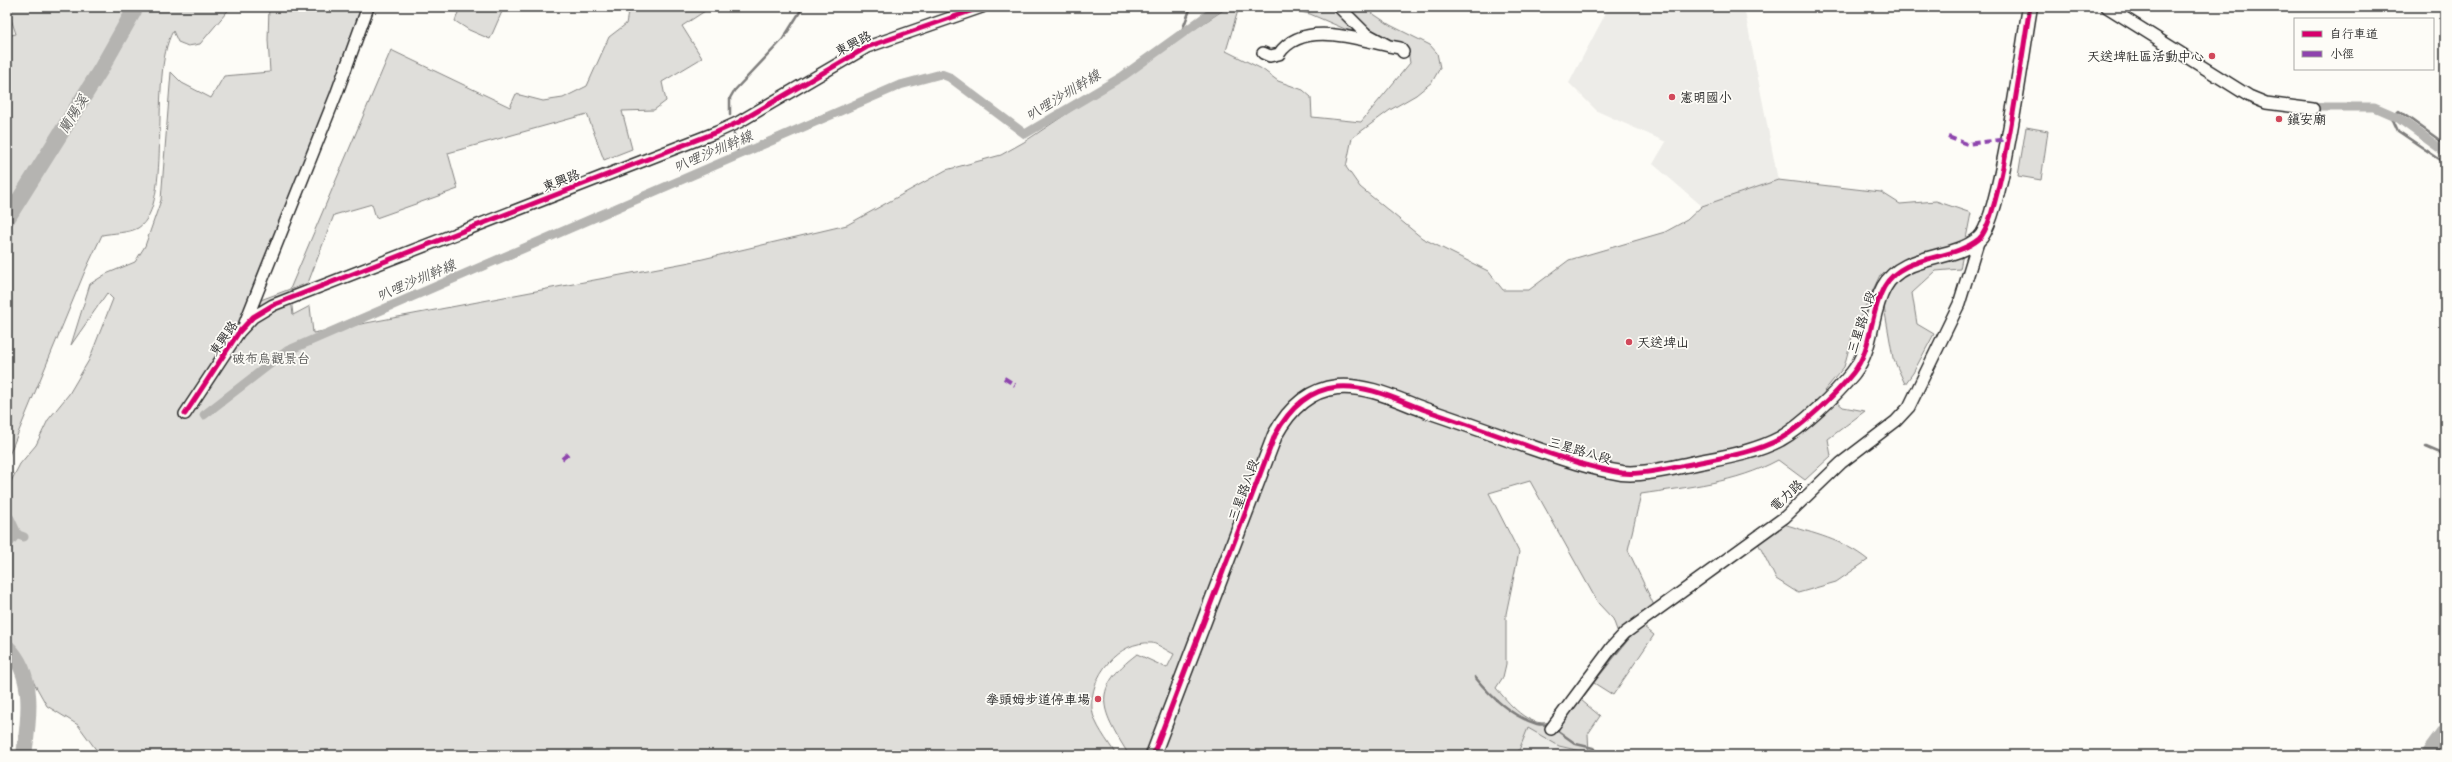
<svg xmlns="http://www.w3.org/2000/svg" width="2452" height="762" font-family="Itim,'LXGW WenKai TC',sans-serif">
  <rect width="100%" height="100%" fill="#fdfcf7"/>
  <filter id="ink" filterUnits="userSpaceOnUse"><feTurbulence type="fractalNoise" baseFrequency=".025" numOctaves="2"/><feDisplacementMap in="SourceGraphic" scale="8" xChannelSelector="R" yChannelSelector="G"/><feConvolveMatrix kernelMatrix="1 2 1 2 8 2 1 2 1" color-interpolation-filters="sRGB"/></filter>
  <g filter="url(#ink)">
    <path fill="#edece8" d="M 1609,7 L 1744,7 L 1778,180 L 1702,206 L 1653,164 L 1666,142 L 1597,111 L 1569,83 Z
      M 1528,727 L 1559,746 L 1591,755 L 1517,755 Z"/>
    <path fill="#dfdeda" stroke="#858482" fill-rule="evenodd" d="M 7,7 L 231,7 L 200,44 L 188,46 L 178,42 L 173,31 C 147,77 175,205 138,228 C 129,233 112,233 102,235 L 85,271 L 7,460 L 7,36 L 16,34 Z
      M 269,7 L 370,7 L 250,304 L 290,289 L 391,50 L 510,107 L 516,94 L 543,101 L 563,98 L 587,86 L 609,37 L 626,24 L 629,7 L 703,7 L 705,11 L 682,26 L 702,58 L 662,82 L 666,101 L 654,110 L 622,111 L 632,149 L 604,160 L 587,114 L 448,153 L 458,189 L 376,218 L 372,204 L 334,215 L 308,283 L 290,290 L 293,315 L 310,306 L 313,333 L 690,262 L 847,225 L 946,170 L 1001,155 L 1024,142 L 1228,7 L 1239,7 L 1226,51 L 1262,69 L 1278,81 L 1303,90 L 1311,97 L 1312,117 L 1361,122 L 1410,63 L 1408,51 L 1394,41 L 1345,29 L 1310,14 L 1276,7 L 1363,7 L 1390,25 L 1430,45 L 1437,53 L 1440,68 L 1432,82 L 1416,95 L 1390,110 L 1352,138 L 1346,167 L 1360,187 L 1422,238 L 1488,271 L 1503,290 L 1529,290 L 1569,260 L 1665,232 L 1687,220 L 1702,206 L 1778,180 L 1881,192 L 1900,204 L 1936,201 L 1971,213 L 1960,269 L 1936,271 L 1912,293 L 1917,324 L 1934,334 L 1913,373 L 1905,384 L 1893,358 L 1884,307 L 1890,280 L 1880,275 L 1853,333 L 1844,367 L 1824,391 L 1843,407 L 1865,411 L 1828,439 L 1831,456 L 1805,480 L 1778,460 C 1736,483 1687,487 1641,494 L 1628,550 L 1659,616 L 1644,627 L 1654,635 L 1613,695 L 1594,683 L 1581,700 L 1600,716 L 1588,734 L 1589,753 L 1559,746 L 1528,728 L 1517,755 L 1123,755 L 1127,752 C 1100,708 1091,689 1137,654 L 1167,668 L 1174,654 C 1167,651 1158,644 1152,643 C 1118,640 1089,677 1092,709 C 1094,725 1108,741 1116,755 L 100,755 L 78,725 L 47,706 L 11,642 L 7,643 L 7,489 L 20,464 L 36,445 L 48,420 L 69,394 L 89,360 L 113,299 L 107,293 L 71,345 L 90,284 L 106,274 L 135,262 L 145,246 L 161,200 L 171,72 L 182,83 L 211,98 L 224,76 L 270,72 L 268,40 ZM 1530,481 L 1598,603 L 1613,619 L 1618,633 L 1550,722 C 1528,728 1509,703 1496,688 L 1503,677 L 1506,664 L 1506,614 L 1519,552 L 1489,493 Z
      M 460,7 L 504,7 L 490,39 L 469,30 L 455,21 Z
      M 2026,127 L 2048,131 L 2041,180 L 2018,176 Z
      M 1784,524 C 1814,534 1842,539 1868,560 L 1836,582 L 1798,593 L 1776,579 L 1758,543 Z"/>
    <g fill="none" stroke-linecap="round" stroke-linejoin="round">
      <path stroke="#7e7d7b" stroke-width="2.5" d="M 1180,36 L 1191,7
        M 2397,113 L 2399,111 L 2445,144
        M 730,115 L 730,98 L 734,91 L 783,39 L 803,7
        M 2395,117 L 2393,120 L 2398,131 L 2445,163
        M 734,134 L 738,154
        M 2426,447 L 2445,455
        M 1475,677 C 1491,697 1513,717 1537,724 C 1541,725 1546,724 1550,725
        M 1587,690 L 1631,635
        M 1555,729 L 1576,744 L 1593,748 L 1602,755"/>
      <path stroke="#b5b4b1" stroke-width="9" d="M 2317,107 L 2374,107 L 2397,117 L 2445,152
        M 204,415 L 287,351 L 900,85 L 941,74 L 949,77 L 1025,134 L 1123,76 L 1219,7
        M 13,533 L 24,537"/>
      <path stroke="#b5b4b1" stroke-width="16" d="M 7,219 L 101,69 L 136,7
        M 7,520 L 13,533 L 7,540
        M 7,647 C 36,675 29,719 24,755
        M 2428,755 L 2445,732"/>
      <g stroke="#2b2b2b" stroke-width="14">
        <path id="minor" d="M 1339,7 L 1365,33 L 1389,46 L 1400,48 L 1403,52
          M 2107,7 L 2249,96 L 2266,103 L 2313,109
          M 1263,53 L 1270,56 L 1279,54 C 1302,20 1357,39 1389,46
          M 245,323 L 336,95 L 368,7
          M 185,414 L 239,332 L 253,317 L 273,305 L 717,132 L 739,122 L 867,47 L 982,7
          M 1551,729 L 1612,647 L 1625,633 L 1785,517 L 1841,463 L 1896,421 L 1909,407 L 1959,304 L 1979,239"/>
      </g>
      <g stroke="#2b2b2b" stroke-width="17">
        <path id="major" d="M 1153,755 L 1275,435 C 1288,411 1308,390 1337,387 C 1366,384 1398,400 1425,410 C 1461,422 1497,435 1533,448 C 1562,458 1591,468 1622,473 C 1641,475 1667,469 1686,465 C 1718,458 1752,454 1780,439 C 1803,426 1836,394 1853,373 C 1873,348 1869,314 1884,287 C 1903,253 1951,262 1979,239 C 2001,220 2023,45 2030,7"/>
      </g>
      <use href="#minor" stroke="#fdfcf7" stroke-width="11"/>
      <use href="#major" stroke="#fdfcf7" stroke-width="14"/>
      <path stroke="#8e44ad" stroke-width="4" stroke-dasharray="8 4" stroke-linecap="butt" d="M 1948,137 L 1967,144 L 2008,139
        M 1004,378 L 1015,385
        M 562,459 L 569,453"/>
      <g stroke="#fdfcf7" stroke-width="8">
        <path id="cycleway" d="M 185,414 L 239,332 L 253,317 L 273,305 L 717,132 L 739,122 L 867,47 L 982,7
          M 1153,755 L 1275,435 C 1288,411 1308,390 1337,387 C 1366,384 1398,400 1425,410 C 1461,422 1497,435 1533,448 C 1562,458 1591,468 1622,473 C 1641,475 1667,469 1686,465 C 1718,458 1752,454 1780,439 C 1803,426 1836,394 1853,373 C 1873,348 1869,314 1884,287 C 1903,253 1951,262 1979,239 C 2001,220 2023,45 2030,7"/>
      </g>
      <use href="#cycleway" stroke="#d6006c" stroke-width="5"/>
    </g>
  </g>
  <g fill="#d1495b" stroke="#fdfcf7" stroke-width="1.5">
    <circle cx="2212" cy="56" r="4"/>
    <circle cx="1672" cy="97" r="4"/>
    <circle cx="2279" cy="119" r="4"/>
    <circle cx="1629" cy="342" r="4"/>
    <circle cx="1098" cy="699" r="4"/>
  </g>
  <g text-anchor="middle" stroke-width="3.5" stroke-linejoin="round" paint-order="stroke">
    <g font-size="13" fill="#2b2b2b" stroke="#fdfcf7">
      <text transform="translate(853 43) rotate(-27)" y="5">東興路</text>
      <text transform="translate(561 180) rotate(-21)" y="5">東興路</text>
      <text transform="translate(1861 322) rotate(-72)" y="5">三星路八段</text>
      <text transform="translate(223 338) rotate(-55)" y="5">東興路</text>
      <text transform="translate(1580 450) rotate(16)" y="5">三星路八段</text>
      <text transform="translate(1243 490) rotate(-70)" y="5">三星路八段</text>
      <text transform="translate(1786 495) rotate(-43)" y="5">電力路</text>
    </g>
    <g font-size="13" fill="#2b2b2b" stroke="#fdfcf7" text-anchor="start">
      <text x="2204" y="61" text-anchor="end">天送埤社區活動中心</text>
      <text x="1680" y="102">憲明國小</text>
      <text x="2287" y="124">鎮安廟</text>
      <text x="1637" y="347">天送埤山</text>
      <text x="1090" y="704" text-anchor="end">拳頭姆步道停車場</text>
    </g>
    <g font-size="13" fill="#585857" stroke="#fdfcf7">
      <text x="271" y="363">破布烏觀景台</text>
    </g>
    <g font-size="14" font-style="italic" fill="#5b5b5a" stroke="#fdfcf7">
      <text transform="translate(1063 95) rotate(-31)" y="5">叭哩沙圳幹線</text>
      <text transform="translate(73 114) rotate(-58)" y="5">蘭陽溪</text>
      <text transform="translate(713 151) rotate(-23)" y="5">叭哩沙圳幹線</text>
      <text transform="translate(416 280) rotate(-23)" y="5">叭哩沙圳幹線</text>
    </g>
  </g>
  <rect width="2452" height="762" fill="none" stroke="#fdfcf7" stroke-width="24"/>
  <rect x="12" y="12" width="2428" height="738" fill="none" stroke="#2b2b2b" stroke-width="1.5" filter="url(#ink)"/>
  <rect x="2294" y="18" width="140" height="52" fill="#fdfcf7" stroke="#a9a8a5"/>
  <rect x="2302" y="31" width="20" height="6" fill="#d6006c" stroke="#a9a8a5"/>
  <text x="2330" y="38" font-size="12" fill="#2b2b2b">自行車道</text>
  <rect x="2302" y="51" width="20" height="6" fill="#8e44ad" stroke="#a9a8a5"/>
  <text x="2330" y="58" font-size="12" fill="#2b2b2b">小徑</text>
</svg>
